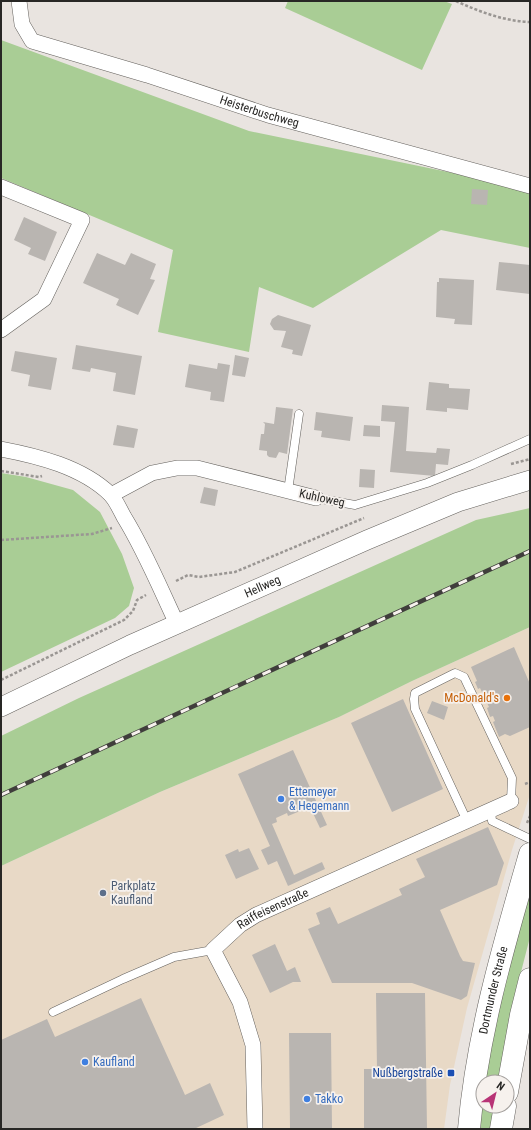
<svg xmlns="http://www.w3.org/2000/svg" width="531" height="1130" font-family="'Roboto Condensed',sans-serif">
  <rect width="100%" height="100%" fill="#e9e4e0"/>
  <path fill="#e8d9c6" d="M 530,627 L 530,794 L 512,850 L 467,1008 L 450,1085 L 444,1129 L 1,1129 L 1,866 L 160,792 L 339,717 L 412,681 Z"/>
  <path fill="#a9cd95" d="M 288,1 L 444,1 L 452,4 L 422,70 L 285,8 Z
    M 1,40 L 249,131 L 530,189 L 530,248 L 441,230 L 313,308 L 259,287 L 249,352 L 158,332 L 173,250 L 1,178 Z
    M 1,473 L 26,477 L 73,490 L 100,512 L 122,554 L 134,588 L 129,606 L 115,618 L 1,672 Z
    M 530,508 L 530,627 L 412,681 L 339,717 L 160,792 L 1,866 L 1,736 L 79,698 L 476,520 Z
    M 530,892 L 530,937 L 510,1015 L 498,1082 L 484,1082 C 496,1017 511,955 530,892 Z
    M 483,1088 L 483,1106 L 494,1106 L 490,1129 L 477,1129 Z"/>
  <path fill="#b9b5b1" d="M 472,189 L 488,190 L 487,205 L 471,204 Z
    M 24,217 L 57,232 L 45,261 L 28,254 L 31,248 L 14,240 Z
    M 97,253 L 125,265 L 131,253 L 156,264 L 150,279 L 155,280 L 138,315 L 116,305 L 119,299 L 83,283 Z
    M 499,262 L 530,265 L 530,294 L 496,290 Z
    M 439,278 L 474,280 L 472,325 L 454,324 L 455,319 L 436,317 L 437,282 L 439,282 Z
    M 278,315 L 311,325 L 302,356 L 292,354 L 293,350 L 281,347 L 286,331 L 274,330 L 270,324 L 272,319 Z
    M 76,345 L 142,356 L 135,395 L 113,391 L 116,373 L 91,368 L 90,372 L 72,369 Z
    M 15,351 L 57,358 L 51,390 L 28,386 L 30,375 L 11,371 Z
    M 235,355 L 249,358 L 245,377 L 232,375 Z
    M 218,363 L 230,365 L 224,402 L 210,400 L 211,392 L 185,387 L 189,364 L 217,369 Z
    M 429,382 L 449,384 L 449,388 L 470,389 L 468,410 L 447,408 L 447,412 L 426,410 Z
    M 382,405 L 409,407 L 406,451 L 436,453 L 437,448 L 450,449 L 448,465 L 436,464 L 435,476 L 390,472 L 395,422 L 381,421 Z
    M 276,407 L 293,409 L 287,454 L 279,452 L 276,458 L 269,457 L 267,455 L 267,451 L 259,450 L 261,434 L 264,434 L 265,424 L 263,422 L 274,424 Z
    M 316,412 L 353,417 L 350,441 L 321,437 L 322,431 L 314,430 Z
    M 117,425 L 138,429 L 134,448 L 113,445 Z
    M 364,425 L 380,426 L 380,437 L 363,436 Z
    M 360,469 L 375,470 L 374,488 L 359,487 Z
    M 204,487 L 218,490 L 215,506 L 200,503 Z
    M 514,647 L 530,684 L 530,727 L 510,736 L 505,734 L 499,737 L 493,722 L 495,721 L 493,716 L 490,717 L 487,708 L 489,707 L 480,688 L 478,689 L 475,682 L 477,681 L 471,667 Z
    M 403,699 L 443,789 L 392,812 L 351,723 Z
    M 432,701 L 448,707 L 444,720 L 427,713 Z
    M 293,750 L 327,825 L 320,828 L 310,807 L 288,816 L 287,813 L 276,818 L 277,822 L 272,824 L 294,875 L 322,862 L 325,869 L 288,886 L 277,861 L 268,865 L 261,850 L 270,846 L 238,774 Z
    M 488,827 L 504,863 L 497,885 L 440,910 L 460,956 L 463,961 L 475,963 L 467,996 L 461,1000 L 412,983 L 332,983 L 308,929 L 320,924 L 316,913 L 330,907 L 338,924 L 402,895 L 399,889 L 425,877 L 416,859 Z
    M 249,848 L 259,869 L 236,879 L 225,855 L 238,849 L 239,852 Z
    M 275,944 L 287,971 L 295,967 L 301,982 L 293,982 L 270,993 L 252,955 Z
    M 376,993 L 425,993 L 427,1129 L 364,1129 L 364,1069 L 377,1069 Z
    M 141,998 L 185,1095 L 210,1083 L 224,1115 L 194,1129 L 1,1129 L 1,1040 L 47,1019 L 55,1037 Z
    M 289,1033 L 331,1033 L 332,1129 L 290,1129 Z"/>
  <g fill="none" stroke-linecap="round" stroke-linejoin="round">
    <g stroke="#64615d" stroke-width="9">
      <path id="service" d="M 288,491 L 299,414
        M 316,498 L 355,505 L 427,483 L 472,465 L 530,439
        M 491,811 L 492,821 L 530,839
        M 467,821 L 415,709 L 414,699 L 415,693 L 455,673 L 464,677 L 512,778 L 511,801
        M 53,1012 L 123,979 L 174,957 L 213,950"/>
    </g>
    <g stroke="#64615d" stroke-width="16">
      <g id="minor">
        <path id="s1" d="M 19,1 L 22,24 L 32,41 L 147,75 L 268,115 L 530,186"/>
        <path d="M 1,187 L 82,220 L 44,299 L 1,330"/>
        <path d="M 1,449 C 38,456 82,467 110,494 C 116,500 120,510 124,517 C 145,551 160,588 177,624"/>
        <path d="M 111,495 L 152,473 L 177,468 L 197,468 L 316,498"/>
        <path id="s2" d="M 255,1129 L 253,1045 L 240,1002 L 213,950 L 240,925 L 256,915 L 511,801"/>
      </g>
    </g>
    <g stroke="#64615d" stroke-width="20">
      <g id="tertiary">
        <path id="s3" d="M 1,707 L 130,645 L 367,540 L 458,502 L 530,480"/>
      </g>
    </g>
    <g stroke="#64615d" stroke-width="23">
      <g id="secondary">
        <path d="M 507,1092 L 521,1015 L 530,979"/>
        <path id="s4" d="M 469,1129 C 477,1035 504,944 530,854"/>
        <path d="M 501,1129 L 505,1106"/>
      </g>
    </g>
    <path stroke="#9a9693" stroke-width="2.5" stroke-dasharray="3 2" stroke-linecap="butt" d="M 456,1 C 480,12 504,21 530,22
      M 511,464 L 530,459
      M 1,471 L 39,477 L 42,476
      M 1,540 L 92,534 L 112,528
      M 176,581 L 188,575 L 199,577 L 235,572 L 364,518
      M 1,680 L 124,620 L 133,611 L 137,600 L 146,595
      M 525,784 L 530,782
      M 527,823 L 530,816"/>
    <use href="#service" stroke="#fff" stroke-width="8"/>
    <use href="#minor" stroke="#fff" stroke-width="15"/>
    <use href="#tertiary" stroke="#fff" stroke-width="19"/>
    <use href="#secondary" stroke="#fff" stroke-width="22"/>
    <g stroke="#403e3c" stroke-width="4.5">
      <path id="rail" d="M 1,795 L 530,551"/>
    </g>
    <use href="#rail" stroke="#f6f1ed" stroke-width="3" stroke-dasharray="9" stroke-linecap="butt"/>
  </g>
  <circle fill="#e8710a" stroke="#f6f1ed" stroke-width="1.5" cx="507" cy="698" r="4"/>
  <g fill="#3f7fe0" stroke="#f6f1ed" stroke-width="1.5">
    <circle cx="281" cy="799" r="4"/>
    <circle cx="85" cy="1062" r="4"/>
    <circle cx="307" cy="1099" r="4"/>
  </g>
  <circle fill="#5c6f8a" stroke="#f6f1ed" stroke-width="1.5" cx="103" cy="893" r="4"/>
  <rect fill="#1a4fb4" stroke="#f6f1ed" stroke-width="1.5" x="447" y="1069" width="8" height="8" rx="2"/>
  <g text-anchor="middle" stroke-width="3.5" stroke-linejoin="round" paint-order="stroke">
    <g font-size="12" fill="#282725" stroke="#f6f1ed">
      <text dy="4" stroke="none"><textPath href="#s1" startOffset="281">Heisterbuschweg</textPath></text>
      <text transform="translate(322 498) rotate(12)" y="4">Kuhloweg</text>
      <text dy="4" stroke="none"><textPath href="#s3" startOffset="288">Hellweg</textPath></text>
      <text dy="4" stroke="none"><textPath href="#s2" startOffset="261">Raiffeisenstraße</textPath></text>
      <text dy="4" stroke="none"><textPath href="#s4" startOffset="141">Dortmunder Straße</textPath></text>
    </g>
    <g font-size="12" fill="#c56008" stroke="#f6f1ed" text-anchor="end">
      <text x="499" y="702">McDonald's</text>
    </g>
    <g font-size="12" fill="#366cbe" stroke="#f6f1ed" text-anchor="start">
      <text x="289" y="796">Ettemeyer<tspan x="289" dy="14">&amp; Hegemann</tspan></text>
      <text x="93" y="1066">Kaufland</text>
      <text x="315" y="1103">Takko</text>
    </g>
    <g font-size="12" fill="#4e5e75" stroke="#f6f1ed" text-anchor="start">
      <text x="111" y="890">Parkplatz<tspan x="111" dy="14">Kaufland</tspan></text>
    </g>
    <g font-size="12" fill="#164399" stroke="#f6f1ed" text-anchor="end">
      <text x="443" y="1077">Nußbergstraße</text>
    </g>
  </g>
  <rect width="531" height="1130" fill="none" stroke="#282725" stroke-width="4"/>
  <g transform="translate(495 1094) rotate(35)"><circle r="19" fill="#f6f1ed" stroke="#a4a09d"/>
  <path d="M0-3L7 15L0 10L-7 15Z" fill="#b83376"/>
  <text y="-6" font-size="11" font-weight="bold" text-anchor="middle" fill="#282725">N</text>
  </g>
</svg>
